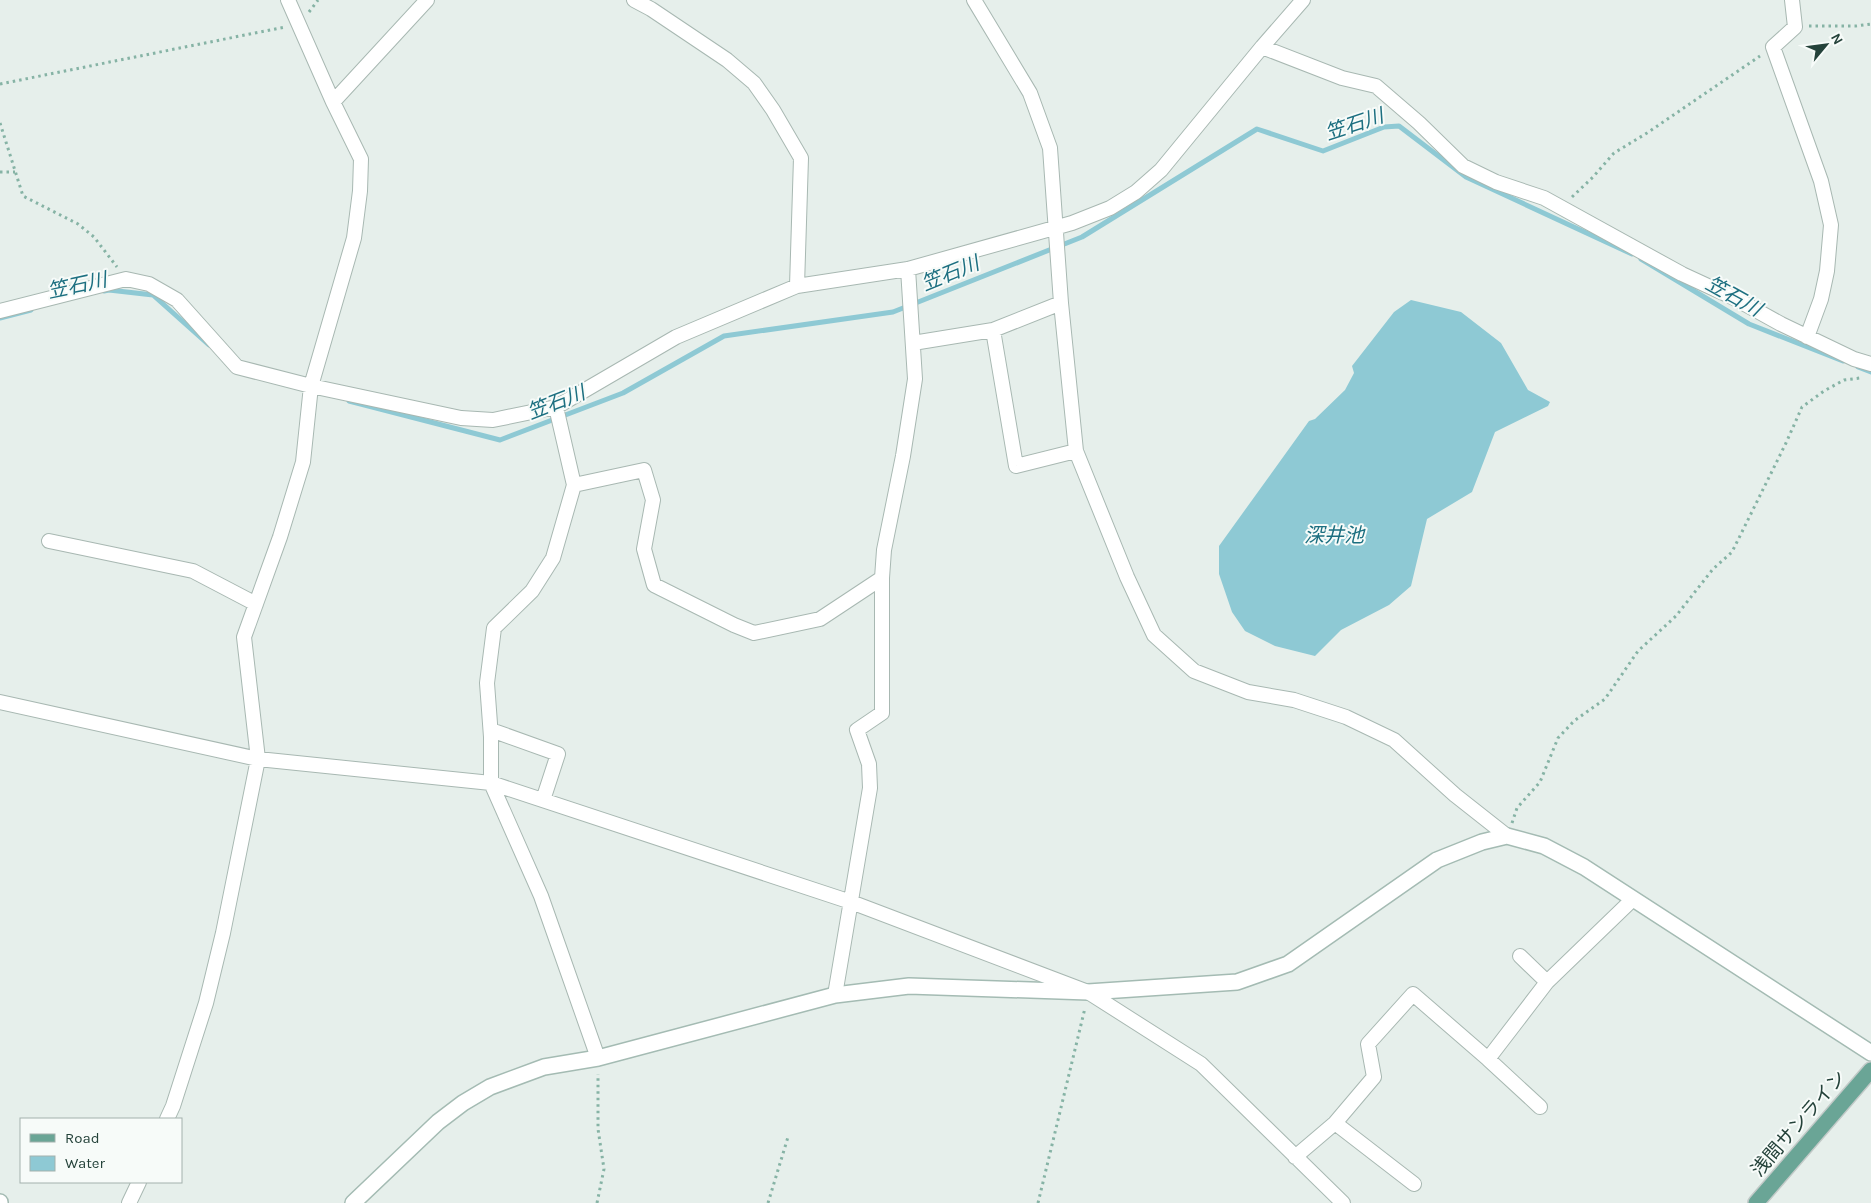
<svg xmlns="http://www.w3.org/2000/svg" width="1871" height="1203" font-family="Karla,'Noto Sans JP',sans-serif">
  <rect width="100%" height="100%" fill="#e6efeb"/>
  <path fill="#8ec9d4" d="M 1411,300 L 1461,312 L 1501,343 L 1528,390 L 1550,402 L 1548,406 L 1495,432 L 1472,492 L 1427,519 L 1411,586 L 1389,605 L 1341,630 L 1315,656 L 1275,646 L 1245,631 L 1232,612 L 1219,574 L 1219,546 L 1309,421 L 1315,419 L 1345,390 L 1354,373 L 1352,366 L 1394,312 Z"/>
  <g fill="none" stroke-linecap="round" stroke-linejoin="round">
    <path stroke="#8ec9d4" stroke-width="5" d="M 1641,259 L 1749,324 L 1843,361
      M 104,291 L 109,290 L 153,295 L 209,345
      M 0,318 L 31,310
      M 1858,367 L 1871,372
      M 349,401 L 500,440 L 623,393 L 724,336 L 893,312 L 1082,237 L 1257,129 L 1323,151 L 1384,127 L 1399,126 L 1466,177 L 1632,254"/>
    <g stroke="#a8b8b2" stroke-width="16">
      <path id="street" d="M 634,0 L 651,9 L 727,60 L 754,83 L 773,110 L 801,158 L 797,286
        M 974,0 L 1030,93 L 1050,148 L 1061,303 L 1076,451 L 1127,577 L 1154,635 L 1194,671 L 1248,692 L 1294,700 L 1346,717 L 1394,740 L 1455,795 L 1507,836
        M 1792,0 L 1795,27 L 1773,47 L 1821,181 L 1831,225 L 1827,271 L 1821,299 L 1807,337
        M 1262,47 L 1342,78 L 1376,86 L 1419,123 L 1463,166 L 1496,182 L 1544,198 L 1682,274 L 1734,298 L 1781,324 L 1854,359 L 1871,364
        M 333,102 L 427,0
        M 0,311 L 126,279 L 149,284 L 177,300 L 237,367 L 311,386 L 461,418 L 493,420 L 556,407 L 676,337 L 797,286 L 908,269 L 1072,223 L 1110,208 L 1136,192 L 1161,170 L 1262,47 L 1303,0
        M 993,330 L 1016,466 L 1076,451
        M 913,343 L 993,330 L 1061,303
        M 556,407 L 574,485 L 553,558 L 532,591 L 494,628 L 487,683 L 491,737 L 491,783 L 541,896 L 598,1058
        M 574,485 L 644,470 L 653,500 L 644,549 L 654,585 L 734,625 L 754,633 L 820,619 L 882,578
        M 49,541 L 193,571 L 256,604
        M 0,702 L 258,759 L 491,783 L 851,902 L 1088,992 L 1201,1064 L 1343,1203
        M 491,730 L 558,754 L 543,800
        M 1520,956 L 1547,982
        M 835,995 L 870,788 L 869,764 L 857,730 L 882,713 L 882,578 L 884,550 L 903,456 L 915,379 L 908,269
        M 1488,1059 L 1547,982 L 1633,899
        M 167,1119 L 173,1106 L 206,1003 L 223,933 L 258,759 L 244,637 L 280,537 L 303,462 L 311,386 L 354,238 L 360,191 L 361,159 L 333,102 L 288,0
        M 1335,1123 L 1414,1184
        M 1295,1157 L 1335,1123 L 1374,1077 L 1368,1044 L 1413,994 L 1488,1059 L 1540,1107
        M 129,1203 L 139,1182"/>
    </g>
    <g stroke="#a4bbb3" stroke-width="18">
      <path id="secondary" d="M 0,1202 L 0,1203
        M 353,1203 L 438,1122 L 463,1103 L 490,1087 L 544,1067 L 598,1058 L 835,995 L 909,986 L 1088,992 L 1237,982 L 1288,964 L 1437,860 L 1482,842 L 1507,836 L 1544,846 L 1584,867 L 1871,1053"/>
    </g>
    <g stroke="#c2cac8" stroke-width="18">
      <path id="primary" d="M 1756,1203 L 1871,1070"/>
    </g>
    <path stroke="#86b3a5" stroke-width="3" stroke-dasharray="2.5 4" stroke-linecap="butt" d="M 309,12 L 318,0
      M 1809,26 L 1856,26 L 1871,24
      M 0,84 L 285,27
      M 0,123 L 23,196 L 78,224 L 94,237 L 117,267
      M 0,172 L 15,172
      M 1572,197 L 1593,177 L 1614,153 L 1647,133 L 1760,56
      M 1512,823 L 1517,808 L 1540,782 L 1558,738 L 1574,721 L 1605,699 L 1638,651 L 1676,616 L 1713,569 L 1732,552 L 1786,443 L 1802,407 L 1824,391 L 1844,380 L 1860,378 L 1861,376
      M 597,1203 L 604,1169 L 598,1129 L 598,1074
      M 768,1203 L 788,1137
      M 1038,1203 L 1085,1008"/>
    <use href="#street" stroke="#fff" stroke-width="14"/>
    <use href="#secondary" stroke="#fff" stroke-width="15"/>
    <use href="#primary" stroke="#6aa596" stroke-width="15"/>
  </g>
  <g text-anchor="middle" stroke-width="4" stroke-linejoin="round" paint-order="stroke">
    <g font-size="19" fill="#24423a" stroke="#f7fbf9">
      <text transform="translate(1798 1123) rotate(-49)" y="7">浅間サンライン</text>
    </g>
    <g font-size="20" font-style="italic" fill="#1c6f80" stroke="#f7fbf9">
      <text transform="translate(1354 124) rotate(-18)" y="7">笠石川</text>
      <text transform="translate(950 273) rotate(-22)" y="7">笠石川</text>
      <text transform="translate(77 285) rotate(-12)" y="7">笠石川</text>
      <text transform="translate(1734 296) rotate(29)" y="7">笠石川</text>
      <text transform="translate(556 402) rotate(-21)" y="7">笠石川</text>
      <text x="1334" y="542">深井池</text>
    </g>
  </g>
  <rect x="20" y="1118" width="162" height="65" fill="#f7fbf9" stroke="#a3b1ad"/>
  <rect x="30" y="1134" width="25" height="8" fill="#6aa596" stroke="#a3b1ad"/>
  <text x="65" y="1143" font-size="15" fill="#24423a">Road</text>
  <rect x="30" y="1156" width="25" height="15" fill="#8ec9d4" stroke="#a3b1ad"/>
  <text x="65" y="1168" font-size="15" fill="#24423a">Water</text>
  <g transform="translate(1826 45) rotate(61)" stroke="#f7fbf9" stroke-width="4" paint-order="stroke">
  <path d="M0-4L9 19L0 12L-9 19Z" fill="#24423a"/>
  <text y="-8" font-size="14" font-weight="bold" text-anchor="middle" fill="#24423a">N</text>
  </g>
</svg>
